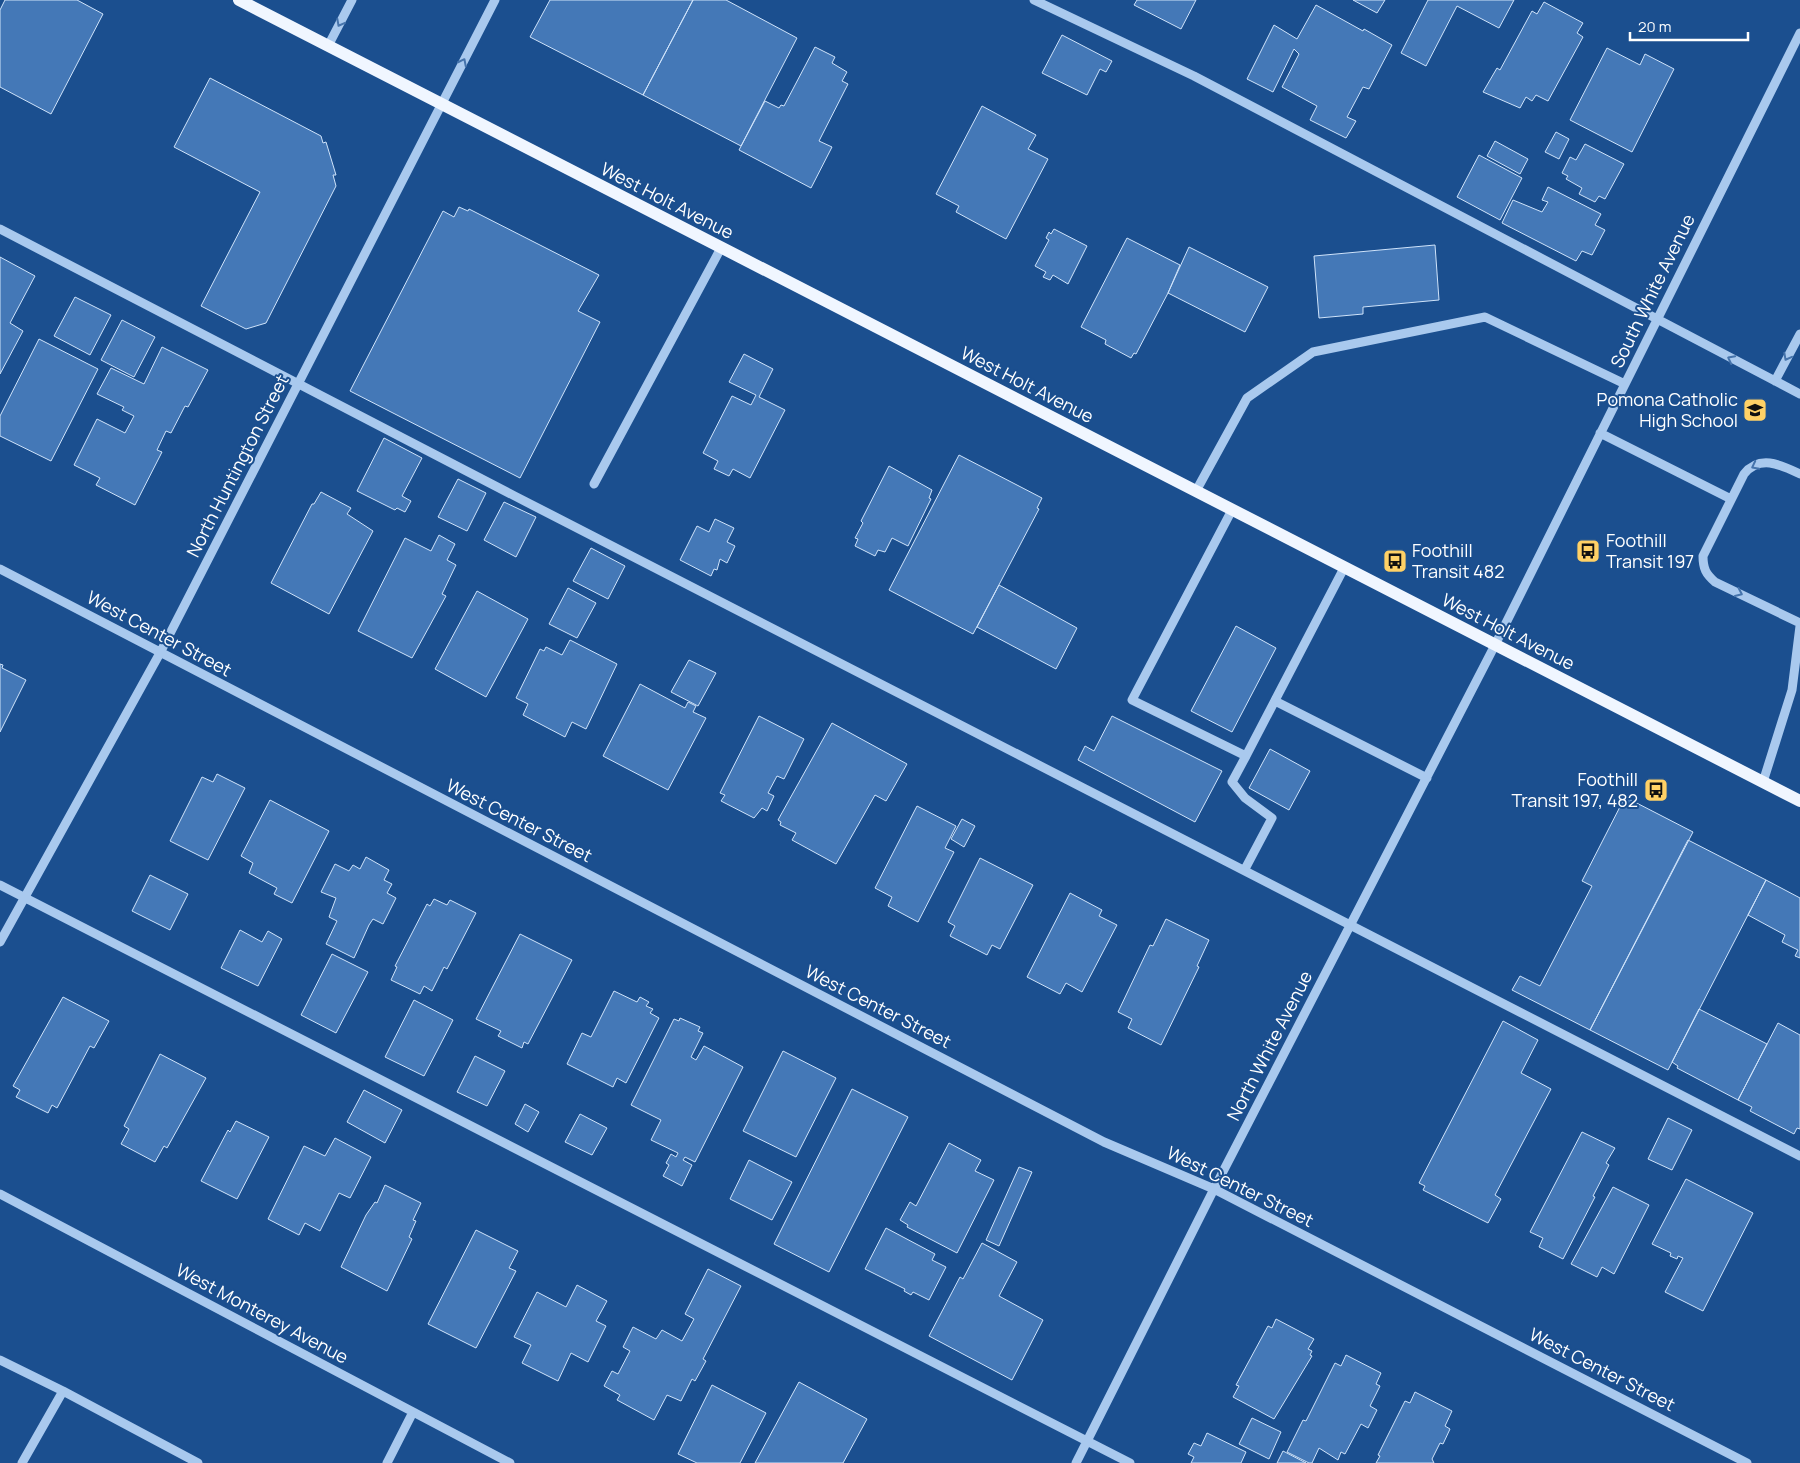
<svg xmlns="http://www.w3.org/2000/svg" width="1800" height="1463" font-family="Manrope,sans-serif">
  <rect width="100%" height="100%" fill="#1b4f8f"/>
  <path fill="#4478b7" stroke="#cfe3fa" d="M 5,0 L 77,0 L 103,14 L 51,114 L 0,87 L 0,10 Z
    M 550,0 L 693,0 L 643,95 L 530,37 Z
    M 693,0 L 726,0 L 797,38 L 741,146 L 643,95 Z
    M 1137,0 L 1196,0 L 1181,29 L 1134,5 Z
    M 1353,0 L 1385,0 L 1377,13 Z
    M 1428,0 L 1514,0 L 1499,28 L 1457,6 L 1426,66 L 1401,53 Z
    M 1544,2 L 1583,23 L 1577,33 L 1583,37 L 1548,101 L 1536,95 L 1532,101 L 1526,97 L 1520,108 L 1483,92 L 1497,68 L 1500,70 L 1532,11 L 1537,14 Z
    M 1316,5 L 1363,31 L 1364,29 L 1392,45 L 1369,89 L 1363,87 L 1347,117 L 1356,121 L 1346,138 L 1310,120 L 1317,106 L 1282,87 L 1299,54 L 1294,49 L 1273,92 L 1247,79 L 1274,25 L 1297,39 Z
    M 1062,35 L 1112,61 L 1106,72 L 1100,69 L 1087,95 L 1042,73 Z
    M 815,47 L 835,57 L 832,63 L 847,72 L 842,81 L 848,84 L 819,141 L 832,147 L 811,188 L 739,150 L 765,101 L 779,108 L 781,105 L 784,106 Z
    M 1607,48 L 1640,65 L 1645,54 L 1674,69 L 1632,152 L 1570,120 Z
    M 210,78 L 321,136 L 323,143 L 326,142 L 336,175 L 333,175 L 336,186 L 266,323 L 246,329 L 201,306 L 260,192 L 174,147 Z
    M 982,106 L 1036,135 L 1028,149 L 1048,159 L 1006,239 L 956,212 L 959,206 L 936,194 Z
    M 1556,132 L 1569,139 L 1559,159 L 1545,152 Z
    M 1495,141 L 1528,159 L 1520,174 L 1487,156 Z
    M 1585,144 L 1624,164 L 1605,199 L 1599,196 L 1595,202 L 1579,194 L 1582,188 L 1566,179 L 1568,176 L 1562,173 L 1570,157 L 1576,160 Z
    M 1479,155 L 1522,178 L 1500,220 L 1457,197 Z
    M 1548,187 L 1601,214 L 1595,225 L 1605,230 L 1592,255 L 1582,251 L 1576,261 L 1502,223 L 1513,200 L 1542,212 L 1548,202 L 1542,200 Z
    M 459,207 L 468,211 L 469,209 L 599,275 L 578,311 L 600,322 L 520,478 L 350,391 L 443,211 L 454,217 Z
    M 1054,229 L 1087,246 L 1068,284 L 1053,275 L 1050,280 L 1043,277 L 1046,272 L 1035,266 L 1049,240 L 1046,238 L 1049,232 L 1051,234 Z
    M 1127,238 L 1180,265 L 1168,293 L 1136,354 L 1134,353 L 1131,358 L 1105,344 L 1106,340 L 1081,327 Z
    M 1435,245 L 1439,300 L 1363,307 L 1363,314 L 1319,318 L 1314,256 Z
    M 1189,247 L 1268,287 L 1245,332 L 1168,293 Z
    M 0,257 L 35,276 L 10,323 L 23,331 L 0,374 Z
    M 75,297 L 111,315 L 90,355 L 54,336 Z
    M 122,320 L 155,337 L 134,377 L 101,360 Z
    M 39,339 L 98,369 L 51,461 L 0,436 L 0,416 Z
    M 162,347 L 208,370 L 188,407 L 185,406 L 171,433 L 166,431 L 157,450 L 162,452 L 135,505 L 96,485 L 100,478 L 74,465 L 97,419 L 125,433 L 134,416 L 122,410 L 124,407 L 97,394 L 111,368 L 144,384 Z
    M 744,354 L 773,369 L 759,397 L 785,410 L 750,478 L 733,469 L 729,476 L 714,469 L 718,461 L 703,453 L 732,396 L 751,405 L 756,395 L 729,382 Z
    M 384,438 L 422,458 L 402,496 L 411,501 L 405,512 L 397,508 L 395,510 L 357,491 Z
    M 959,455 L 1042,498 L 1037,508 L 1039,509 L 973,634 L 889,590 Z
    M 889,466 L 932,490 L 929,498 L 931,499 L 908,546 L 892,538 L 885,552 L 878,550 L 875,556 L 855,546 L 858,539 L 855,538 L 863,523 L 861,521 Z
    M 458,479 L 486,493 L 467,531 L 438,517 Z
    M 321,492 L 351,508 L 347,514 L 373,531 L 329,614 L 271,583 L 312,504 L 314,504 Z
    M 504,502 L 536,517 L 516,557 L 484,540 Z
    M 715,519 L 734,528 L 727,542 L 735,546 L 727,563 L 720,559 L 717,570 L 714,569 L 711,576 L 680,560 L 697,526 L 709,532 Z
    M 439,535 L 455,544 L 447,560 L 456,565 L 442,594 L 446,596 L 412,658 L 358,631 L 405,538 L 431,551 Z
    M 591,548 L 625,566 L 608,599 L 573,581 Z
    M 999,585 L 1077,628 L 1056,669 L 977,627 Z
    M 568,588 L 596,603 L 577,638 L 549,624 Z
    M 477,591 L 528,619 L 486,697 L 435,669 Z
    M 1236,626 L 1276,648 L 1232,732 L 1191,711 Z
    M 570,640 L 617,664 L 586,729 L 572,722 L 565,737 L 523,715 L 528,704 L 516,698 L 540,649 L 544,651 L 546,647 L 562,655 Z
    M 689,660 L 716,673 L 698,706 L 671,692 Z
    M 0,664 L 3,665 L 2,668 L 26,680 L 0,732 Z
    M 640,684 L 685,708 L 688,702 L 696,706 L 693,712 L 706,718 L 668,790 L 603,756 Z
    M 759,716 L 804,739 L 784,779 L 777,776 L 768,793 L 774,796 L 767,811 L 762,808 L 754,818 L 721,801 L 725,795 L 720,793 Z
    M 1112,716 L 1222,771 L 1195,822 L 1078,760 L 1085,746 L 1094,751 Z
    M 832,723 L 907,764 L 886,801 L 875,795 L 836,864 L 792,840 L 796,833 L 780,825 L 781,822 L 778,820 Z
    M 1270,749 L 1310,771 L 1289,810 L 1249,788 Z
    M 217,774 L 245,788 L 208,860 L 170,841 L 202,777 L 213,782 Z
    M 1625,797 L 1693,832 L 1590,1030 L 1512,990 L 1520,976 L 1540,986 L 1592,886 L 1582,881 Z
    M 270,800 L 329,831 L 292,903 L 274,894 L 277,888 L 249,873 L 253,863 L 241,856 Z
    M 917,806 L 956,826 L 945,848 L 954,852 L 918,922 L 888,906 L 892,897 L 875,888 Z
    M 962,819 L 975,826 L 964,847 L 951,839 Z
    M 1688,840 L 1766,880 L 1668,1070 L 1590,1030 Z
    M 366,857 L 389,870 L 384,880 L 392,884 L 387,893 L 396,898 L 383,924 L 373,919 L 369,925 L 354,958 L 326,944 L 337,921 L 329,917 L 336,898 L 321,892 L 335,864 L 349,871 L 353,865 L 360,869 Z
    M 980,858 L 1033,885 L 1000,949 L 992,945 L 987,955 L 950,936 L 955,926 L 948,922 Z
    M 150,875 L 188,894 L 170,930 L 132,911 Z
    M 1766,880 L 1800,898 L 1800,958 L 1795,956 L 1798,950 L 1782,942 L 1785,935 L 1748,915 Z
    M 1070,893 L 1102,910 L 1099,916 L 1117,925 L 1082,992 L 1066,983 L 1060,994 L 1027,977 Z
    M 434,899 L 447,905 L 450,900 L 476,913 L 447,969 L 444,967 L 432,991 L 424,986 L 420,994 L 391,980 L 397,967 L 395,966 L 427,904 L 430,906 Z
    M 1166,919 L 1209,940 L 1197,966 L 1199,967 L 1161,1045 L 1128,1028 L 1132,1019 L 1118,1012 L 1150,945 L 1153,946 Z
    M 240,930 L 262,942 L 268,931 L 282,939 L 258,986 L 221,968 Z
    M 520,934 L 572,960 L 528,1044 L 524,1042 L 522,1048 L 498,1036 L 501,1031 L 476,1019 Z
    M 332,954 L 368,972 L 336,1033 L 301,1015 Z
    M 614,991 L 637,1002 L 640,997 L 649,1002 L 646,1006 L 653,1009 L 650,1013 L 659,1018 L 626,1083 L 617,1078 L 613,1087 L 567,1064 L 582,1033 L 591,1037 Z
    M 63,997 L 109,1021 L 94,1048 L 90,1046 L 57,1108 L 52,1105 L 48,1113 L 16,1097 L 20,1090 L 13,1086 Z
    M 414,1000 L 453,1020 L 424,1076 L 385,1057 Z
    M 1699,1009 L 1767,1044 L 1738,1100 L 1677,1068 L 1678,1066 L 1672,1062 Z
    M 680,1018 L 700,1027 L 698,1031 L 703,1033 L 691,1057 L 696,1060 L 704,1046 L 743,1067 L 695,1162 L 685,1157 L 683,1160 L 692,1165 L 682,1186 L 663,1176 L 669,1165 L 666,1163 L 671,1154 L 676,1157 L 678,1153 L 651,1140 L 661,1120 L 631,1105 L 674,1019 L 679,1021 Z
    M 1503,1021 L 1538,1040 L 1521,1073 L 1551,1089 L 1495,1195 L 1501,1199 L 1488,1223 L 1423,1190 L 1425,1186 L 1419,1183 Z
    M 1778,1023 L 1800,1035 L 1800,1129 L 1797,1128 L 1794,1134 L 1750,1111 L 1752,1107 L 1738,1100 Z
    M 783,1051 L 836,1078 L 796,1157 L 743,1131 Z
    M 160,1054 L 206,1078 L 167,1148 L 164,1146 L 155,1162 L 121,1144 L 129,1129 L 124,1126 Z
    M 475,1056 L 505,1071 L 487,1106 L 457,1092 Z
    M 852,1089 L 908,1117 L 829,1272 L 774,1244 Z
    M 364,1090 L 402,1110 L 385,1143 L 347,1122 Z
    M 525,1104 L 539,1112 L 528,1132 L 515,1124 Z
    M 580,1114 L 607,1128 L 592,1155 L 565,1142 Z
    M 1668,1118 L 1692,1130 L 1672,1170 L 1648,1159 Z
    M 236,1121 L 269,1137 L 237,1199 L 201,1181 L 228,1130 L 230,1132 Z
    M 1582,1132 L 1615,1148 L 1606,1163 L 1609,1165 L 1593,1196 L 1595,1197 L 1563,1259 L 1539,1247 L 1543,1238 L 1530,1232 Z
    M 335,1138 L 371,1157 L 350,1198 L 339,1193 L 320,1231 L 305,1223 L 299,1235 L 268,1219 L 304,1146 L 325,1156 Z
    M 949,1143 L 981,1160 L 975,1171 L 994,1180 L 957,1253 L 907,1227 L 908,1225 L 900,1220 L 910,1202 L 916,1206 Z
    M 749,1160 L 792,1182 L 772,1220 L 730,1199 Z
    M 1019,1167 L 1032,1172 L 999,1246 L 986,1240 Z
    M 1686,1179 L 1753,1213 L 1703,1311 L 1665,1292 L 1683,1258 L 1678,1256 L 1677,1259 L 1670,1256 L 1671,1253 L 1652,1244 Z
    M 385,1185 L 421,1203 L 413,1220 L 416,1221 L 409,1237 L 412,1239 L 387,1291 L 341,1267 L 366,1215 L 375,1202 L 377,1203 Z
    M 1613,1187 L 1649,1205 L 1614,1274 L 1602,1267 L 1597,1277 L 1571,1264 Z
    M 886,1228 L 935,1254 L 932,1260 L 946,1267 L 929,1300 L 913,1292 L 911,1295 L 904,1291 L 905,1289 L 865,1269 Z
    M 476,1230 L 518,1251 L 509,1268 L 516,1271 L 476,1348 L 428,1324 Z
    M 982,1243 L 1017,1262 L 999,1296 L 1043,1320 L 1012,1380 L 929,1336 L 960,1277 L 963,1279 Z
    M 708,1269 L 741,1286 L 703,1359 L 706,1361 L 695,1381 L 692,1379 L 681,1401 L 667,1395 L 654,1420 L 617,1400 L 620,1395 L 604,1386 L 612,1371 L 618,1374 L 630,1351 L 623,1347 L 633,1327 L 656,1339 L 662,1330 L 682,1341 L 694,1319 L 685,1314 Z
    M 577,1285 L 607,1301 L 596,1321 L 606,1326 L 588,1362 L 571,1353 L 558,1381 L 522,1363 L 531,1345 L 514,1337 L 537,1292 L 566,1307 Z
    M 1276,1319 L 1314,1339 L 1308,1349 L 1312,1351 L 1310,1355 L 1312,1356 L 1274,1419 L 1233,1397 L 1239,1386 L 1236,1385 L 1268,1326 L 1272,1328 Z
    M 1346,1355 L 1381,1373 L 1376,1384 L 1380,1386 L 1370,1406 L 1377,1410 L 1368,1428 L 1361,1424 L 1345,1454 L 1341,1452 L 1338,1460 L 1319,1448 L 1312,1463 L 1309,1463 L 1287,1452 L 1303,1420 L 1306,1421 L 1335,1363 L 1341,1366 Z
    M 799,1382 L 867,1419 L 843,1463 L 755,1463 Z
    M 712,1385 L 766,1413 L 740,1463 L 697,1463 L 678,1454 Z
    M 1415,1392 L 1452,1411 L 1445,1426 L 1450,1429 L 1443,1444 L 1440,1443 L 1432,1459 L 1434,1463 L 1376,1463 L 1380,1456 L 1378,1455 L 1405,1401 L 1410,1403 Z
    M 1252,1418 L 1281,1432 L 1269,1459 L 1239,1444 Z
    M 1207,1433 L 1246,1452 L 1241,1463 L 1191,1463 L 1194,1457 L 1188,1454 L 1194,1443 L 1201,1446 Z
    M 1283,1451 L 1306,1463 L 1277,1463 Z"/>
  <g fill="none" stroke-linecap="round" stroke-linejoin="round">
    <path stroke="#a9c9ee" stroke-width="9" d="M 1034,0 L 1194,76 L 1800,394
      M 328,46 L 352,0
      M 0,229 C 598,542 1201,846 1800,1156
      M 1775,381 L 1800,334
      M 1600,433 L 1731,499
      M 1800,474 C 1781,465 1760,454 1744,474 L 1703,556 C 1703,569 1706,574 1715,582 L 1800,623
      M 594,484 L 721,248
      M 1196,491 L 1247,398 L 1313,352 L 1485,317 L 1625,384
      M 1232,510 L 1132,700 L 1246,756 L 1344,568
      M 0,569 L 1104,1142 L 1214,1189 L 1747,1463
      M 1275,701 L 1427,778
      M 1763,782 L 1792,690 L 1800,626
      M 1245,869 L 1272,818 L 1245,798 L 1232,782 L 1246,756
      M 0,885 L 1130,1463
      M 0,942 L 160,653 L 495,0
      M 0,1194 L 510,1463
      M 0,1360 L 63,1391
      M 22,1463 L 63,1391 L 198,1463
      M 387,1463 L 413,1412
      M 1076,1463 L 1214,1189 L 1495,645 L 1800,33"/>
    <path stroke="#f0f6ff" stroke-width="12" d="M 239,0 L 1800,801"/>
  </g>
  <defs><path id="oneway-chevron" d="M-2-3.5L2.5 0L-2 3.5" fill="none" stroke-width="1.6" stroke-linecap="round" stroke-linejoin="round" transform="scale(1.25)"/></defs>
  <g stroke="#4674ac">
    <use href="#oneway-chevron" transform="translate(340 23) rotate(118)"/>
    <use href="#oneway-chevron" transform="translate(463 62) rotate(-63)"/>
    <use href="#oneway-chevron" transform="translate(1787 357) rotate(118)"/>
    <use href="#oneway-chevron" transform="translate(1731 359) rotate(-153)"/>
    <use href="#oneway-chevron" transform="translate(1755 466) rotate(153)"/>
    <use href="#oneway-chevron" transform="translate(1739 593) rotate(25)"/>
  </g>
  <defs>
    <g id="school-square" transform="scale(1.25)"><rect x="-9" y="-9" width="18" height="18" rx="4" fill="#ffd166" stroke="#1b4f8f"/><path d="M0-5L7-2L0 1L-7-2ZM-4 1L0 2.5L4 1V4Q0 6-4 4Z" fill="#111"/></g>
    <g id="bus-square" transform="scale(1.25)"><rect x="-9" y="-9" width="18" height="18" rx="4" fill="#ffd166" stroke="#1b4f8f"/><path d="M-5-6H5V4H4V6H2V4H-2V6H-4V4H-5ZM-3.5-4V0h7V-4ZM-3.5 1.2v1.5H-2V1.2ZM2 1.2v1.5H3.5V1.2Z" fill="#111"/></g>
  </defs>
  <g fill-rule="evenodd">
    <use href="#school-square" x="1755" y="410"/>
    <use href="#bus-square" x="1588" y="551"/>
    <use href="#bus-square" x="1395" y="561"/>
    <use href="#bus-square" x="1656" y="790"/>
  </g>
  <g text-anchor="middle" stroke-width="4" stroke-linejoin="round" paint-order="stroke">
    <g font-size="18" fill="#fff" stroke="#1b4f8f">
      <text transform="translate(667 201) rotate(27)" y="6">West Holt Avenue</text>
      <text transform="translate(1653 291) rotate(-64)" y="6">South White Avenue</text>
      <text transform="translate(1027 385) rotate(27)" y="6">West Holt Avenue</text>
      <text transform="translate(238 466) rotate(-63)" y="6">North Huntington Street</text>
      <text transform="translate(1508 632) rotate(27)" y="6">West Holt Avenue</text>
      <text transform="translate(159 634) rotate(28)" y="6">West Center Street</text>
      <text transform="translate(519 821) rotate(27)" y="6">West Center Street</text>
      <text transform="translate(878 1007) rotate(27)" y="6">West Center Street</text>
      <text transform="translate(1270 1046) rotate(-63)" y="6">North White Avenue</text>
      <text transform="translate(1240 1187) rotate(26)" y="6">West Center Street</text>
      <text transform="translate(262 1314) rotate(28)" y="6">West Monterey Avenue</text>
      <text transform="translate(1602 1370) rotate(27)" y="6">West Center Street</text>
    </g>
    <g font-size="18" fill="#fff" stroke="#1b4f8f" text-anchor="end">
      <text x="1738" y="406">Pomona Catholic<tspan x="1738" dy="21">High School</tspan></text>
      <text x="1606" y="547" text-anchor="start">Foothill<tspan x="1606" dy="21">Transit 197</tspan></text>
      <text x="1412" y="557" text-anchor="start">Foothill<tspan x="1412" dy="21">Transit 482</tspan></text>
      <text x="1638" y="786">Foothill<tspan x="1638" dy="21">Transit 197, 482</tspan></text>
    </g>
  </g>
  <path d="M1630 32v8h118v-8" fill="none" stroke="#ffffff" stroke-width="2.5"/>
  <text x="1638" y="32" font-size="15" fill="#ffffff" stroke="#1b4f8f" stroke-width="4" paint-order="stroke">20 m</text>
</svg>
